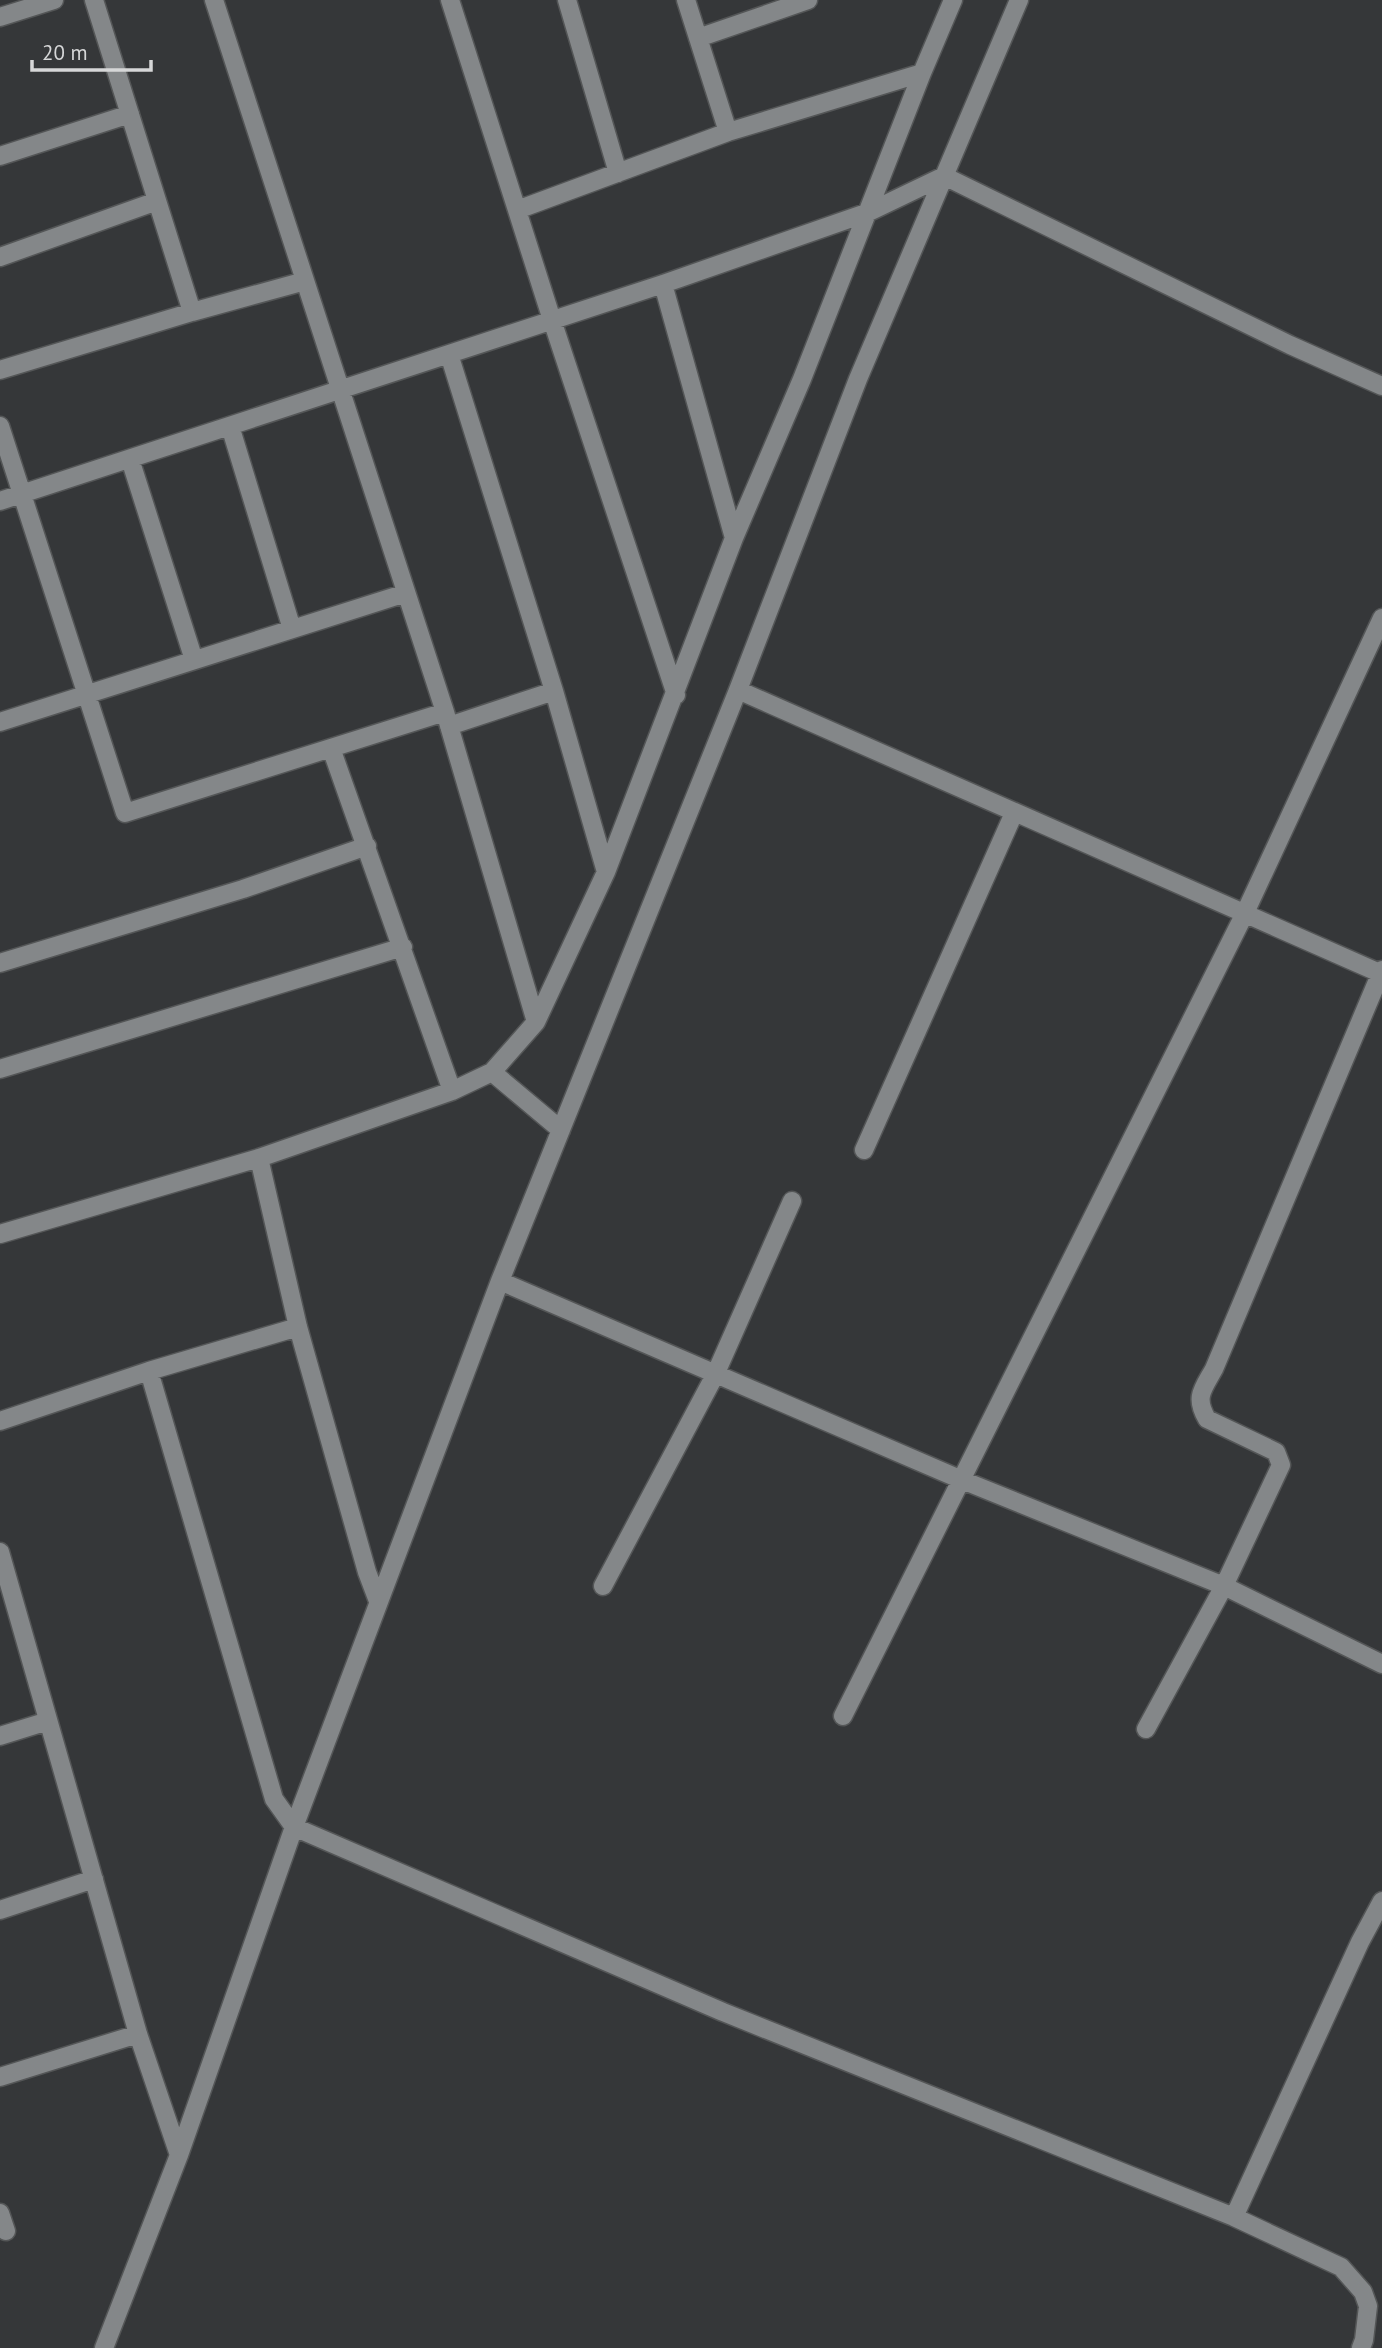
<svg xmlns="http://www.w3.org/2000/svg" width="1382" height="2348" font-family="'PT Sans',sans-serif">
  <rect width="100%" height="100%" fill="#353739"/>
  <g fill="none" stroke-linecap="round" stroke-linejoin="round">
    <g stroke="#545657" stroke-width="21">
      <path id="street" d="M 94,0 L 192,312
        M 214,0 L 445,712 L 536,1022
        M 450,0 L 552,320 L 676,695
        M 567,0 L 618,173
        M 686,0 L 728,132 L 922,73
        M 0,17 L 54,0
        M 698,38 L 808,0
        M 0,156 L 130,114
        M 517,210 L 728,132
        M 0,257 L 157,201
        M 663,284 L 734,538
        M 449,354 L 554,691 L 606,872
        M 0,370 L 192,312 L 305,281
        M 0,426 L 125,813 L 445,712
        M 230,426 L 292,629
        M 130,459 L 194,660
        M 0,501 L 663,284 L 869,212 L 944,176 L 1290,345 L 1382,386
        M 738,690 L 1382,974
        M 0,722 L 406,593
        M 449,726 L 554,691
        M 331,748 L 452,1091
        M 0,963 L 243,889 L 367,846
        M 0,1069 L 403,947
        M 492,1072 L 561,1130
        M 864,1150 L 1014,813
        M 259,1158 L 298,1327 L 367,1572 L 378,1601
        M 0,1234 L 259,1158 L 452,1091 L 492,1072 L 536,1022 L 606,872 L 734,538 L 802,379 L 922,73 L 953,0
        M 500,1281 L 962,1480 L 1224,1586 L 1382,1664
        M 149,1371 L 274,1799 L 294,1827 L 723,2012 L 1234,2217 L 1341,2267 L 1363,2292 L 1368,2306 L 1364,2340 L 1361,2348
        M 0,1421 L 149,1371 L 298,1327
        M 0,1552 L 138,2034 L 179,2155
        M 603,1586 L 715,1375 L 792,1201
        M 843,1716 L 1244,915 L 1382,618
        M 1146,1729 L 1224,1586 L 1281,1465 L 1276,1452 L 1207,1419 C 1194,1397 1203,1389 1214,1369 L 1382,970
        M 0,1736 L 48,1721
        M 0,1910 L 94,1879
        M 0,2077 L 138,2034
        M 0,2213 L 6,2231
        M 1234,2217 L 1360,1942 L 1382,1901
        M 104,2348 L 179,2155 L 294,1827 L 500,1281 L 738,690 L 858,379 L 1019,0"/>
    </g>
    <use href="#street" stroke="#848789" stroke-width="18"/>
  </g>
  <path d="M32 60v10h119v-10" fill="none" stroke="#d6d7d8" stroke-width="3.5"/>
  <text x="42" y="60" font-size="21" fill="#d6d7d8" stroke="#353739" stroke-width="5" paint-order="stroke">20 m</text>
</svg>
